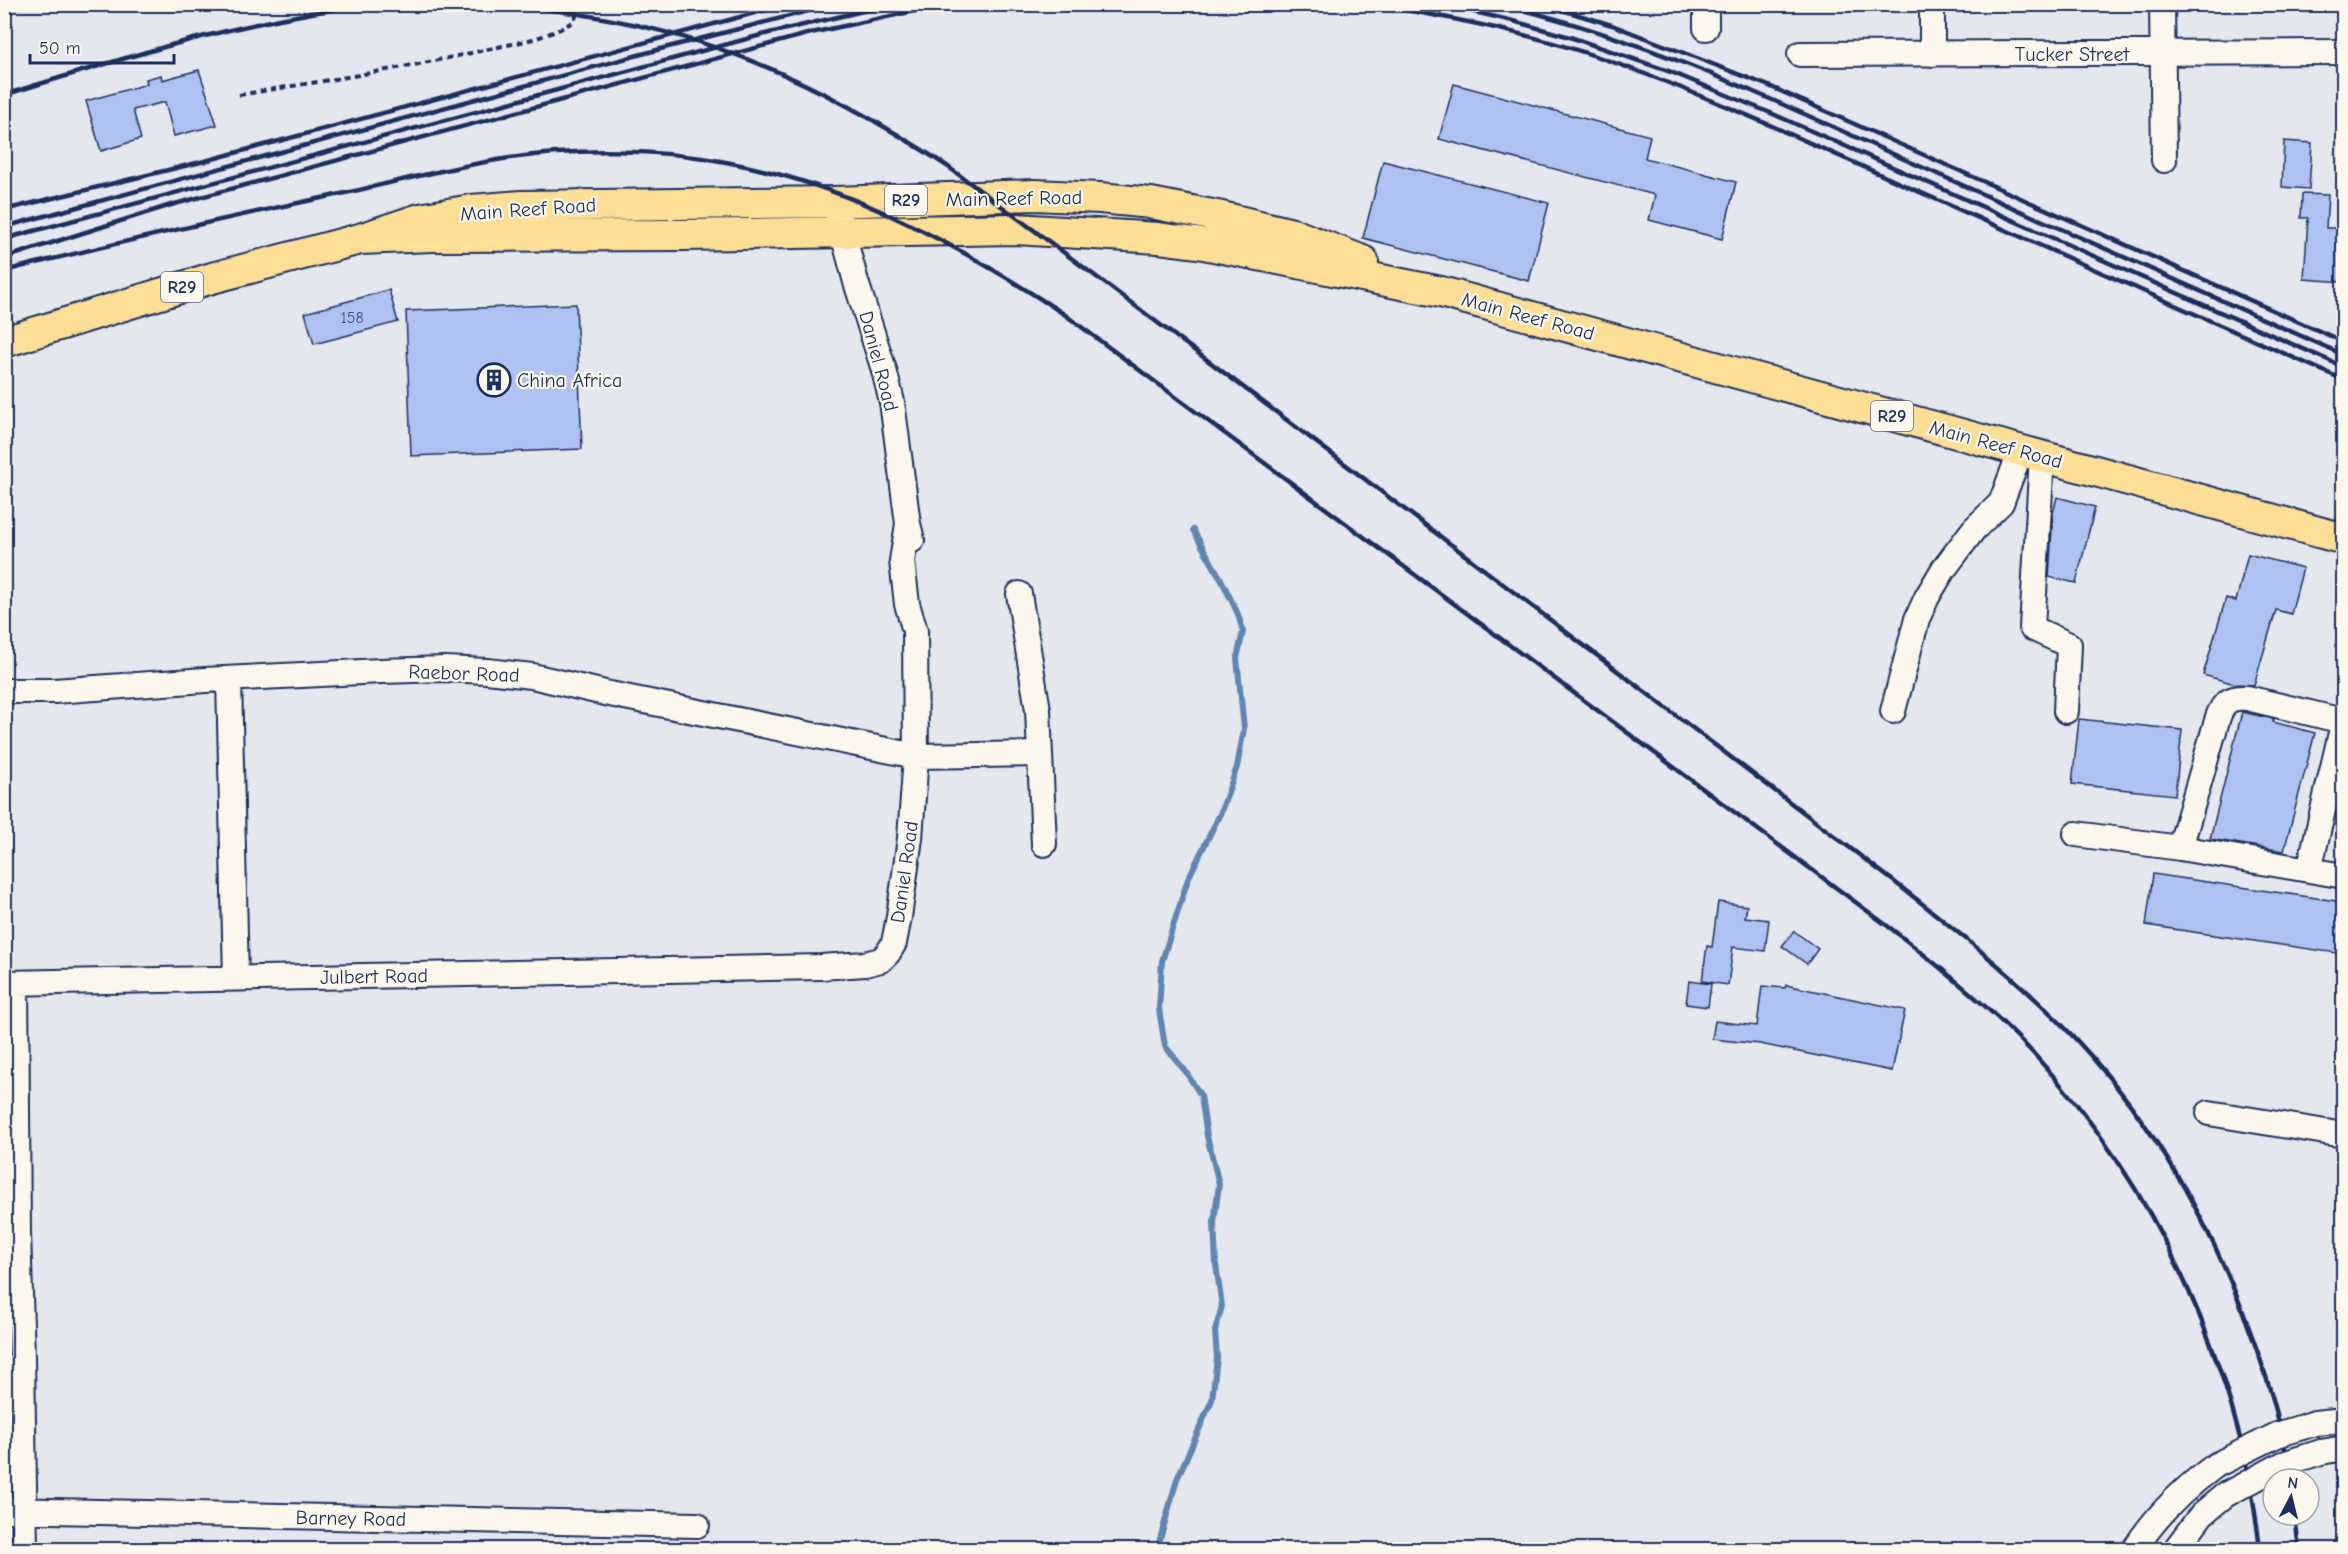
<svg xmlns="http://www.w3.org/2000/svg" width="2348" height="1554" font-family="'Comic Neue',sans-serif">
  <rect width="100%" height="100%" fill="#e4e7ed"/>
  <filter id="ink" filterUnits="userSpaceOnUse"><feTurbulence type="fractalNoise" baseFrequency=".0167" numOctaves="2"/><feDisplacementMap in="SourceGraphic" scale="12" xChannelSelector="R" yChannelSelector="G"/><feConvolveMatrix kernelMatrix="1 2 1 2 8 2 1 2 1" color-interpolation-filters="sRGB"/></filter>
  <g filter="url(#ink)">
    <g fill="none" stroke-linecap="round" stroke-linejoin="round">
      <path stroke="#6085b1" stroke-width="6" d="M 1157,1550 L 1177,1479 L 1212,1400 L 1217,1358 L 1215,1331 L 1222,1306 L 1216,1265 L 1214,1222 L 1219,1184 L 1207,1136 L 1201,1096 L 1186,1072 L 1165,1046 L 1159,1009 L 1162,961 L 1188,879 L 1220,814 L 1237,767 L 1244,729 L 1237,658 L 1243,632 L 1238,614 L 1221,579 L 1193,530"/>
    </g>
    <path fill="#aec1f0" stroke="#1b2f5e" stroke-width="1.5" d="M 199,70 L 217,125 L 174,136 L 165,102 L 133,110 L 141,139 L 101,151 L 86,101 L 147,84 L 146,79 L 161,75 L 162,80 Z
      M 1454,84 L 1650,136 L 1645,158 L 1736,182 L 1722,239 L 1649,220 L 1655,195 L 1439,139 Z
      M 2284,141 L 2312,143 L 2309,189 L 2282,187 Z
      M 1383,161 L 1549,203 L 1529,281 L 1363,238 Z
      M 2302,194 L 2328,195 L 2326,228 L 2343,228 L 2343,282 L 2304,279 L 2308,218 L 2301,218 Z
      M 389,290 L 398,322 L 314,344 L 305,313 Z
      M 576,304 L 582,449 L 411,456 L 406,311 Z
      M 2057,497 L 2095,507 L 2076,583 L 2049,577 L 2053,513 Z
      M 2248,554 L 2303,568 L 2291,614 L 2276,610 L 2254,685 L 2235,684 L 2203,675 L 2226,598 L 2236,601 Z
      M 2242,712 L 2274,719 L 2273,722 L 2315,733 L 2284,851 L 2210,839 Z
      M 2079,719 L 2182,730 L 2175,795 L 2072,784 Z
      M 2153,874 L 2343,902 L 2343,954 L 2146,925 Z
      M 1718,902 L 1747,906 L 1745,917 L 1769,920 L 1765,951 L 1733,947 L 1728,985 L 1702,981 L 1707,946 L 1712,947 Z
      M 1794,931 L 1818,949 L 1807,964 L 1782,946 Z
      M 1689,981 L 1711,984 L 1708,1007 L 1686,1004 Z
      M 1786,985 L 1905,1010 L 1892,1071 L 1760,1044 L 1712,1039 L 1715,1021 L 1757,1026 L 1762,986 L 1785,988 Z"/>
    <g fill="none" stroke-linecap="round" stroke-linejoin="round">
      <g stroke="#1b2f5e" stroke-width="28">
        <path id="minor" d="M 1932,4 L 1932,54
          M 2162,4 L 2164,160
          M 1706,28 L 1706,4
          M 1800,54 L 2344,52
          M 838,215 L 856,282 L 884,370 L 892,402 L 908,524 L 912,540
          M 2042,456 L 2032,628 L 2069,645 L 2066,711
          M 1019,594 L 1038,710 L 1044,844
          M 229,679 L 236,978
          M 4,691 L 54,691 L 205,680 L 381,671 L 445,669 L 487,671 L 532,676 L 605,693 L 916,756 L 1040,754
          M 1893,711 L 1917,619 L 1927,597 L 1943,570 L 1974,529 L 2001,503 L 2021,450
          M 2076,834 L 2180,848 L 2309,870 L 2344,720
          M 2180,848 L 2218,717 C 2224,701 2231,697 2247,698 L 2343,721
          M 2309,870 L 2344,876
          M 4,983 L 821,967 L 865,964 L 881,960 L 888,953 L 894,943 L 899,917 L 910,838 L 916,756 L 915,631 L 907,604 L 902,561 L 908,524
          M 16,983 L 18,1232 L 22,1357 L 25,1550
          M 2209,1113 L 2344,1135
          M 2315,1423 L 2344,1420
          M 2321,1452 L 2344,1448
          M 4,1510 L 697,1525
          M 2134,1550 C 2156,1515 2183,1489 2216,1465
          M 2175,1550 L 2202,1514 L 2225,1495"/>
      </g>
      <g stroke="#1b2f5e" stroke-width="34">
        <path id="major" d="M 360,239 L 432,236 L 684,235 L 1016,229 L 1158,238 L 1204,244 L 1441,292 L 2344,539
          M 4,342 L 212,278 L 360,239 L 420,219 L 471,210 L 522,206 L 834,202 L 1035,195 L 1100,198 L 1151,203 L 1222,217 L 1293,234 L 1363,261"/>
      </g>
      <path stroke="#1b2f5e" stroke-width="4" stroke-dasharray="6 4.5" stroke-linecap="butt" d="M 239,95 C 321,81 403,69 484,50 C 514,43 549,39 575,20 L 578,4"/>
      <use href="#minor" stroke="#fbf7ec" stroke-width="24"/>
      <use href="#major" stroke="#fcde96" stroke-width="30"/>
      <path stroke="#1b2f5e" stroke-width="4.5" d="M 505,4 C 575,12 645,23 711,46 C 795,74 873,117 947,166 C 1188,343 1426,526 1665,707 C 1742,766 1819,824 1896,883 C 1964,937 2033,990 2091,1056 C 2164,1139 2216,1235 2253,1339 C 2270,1385 2284,1431 2290,1479
        M 1367,4 C 1447,16 1527,32 1604,59 C 1710,96 1812,144 1915,190 C 2058,253 2201,317 2344,380
        M 1440,4 L 1513,21 L 1570,37 L 1671,72 L 1773,114 L 2344,367
        M 1499,4 C 1641,37 1774,100 1906,160 C 2052,225 2198,290 2344,355
        M 1542,4 L 1612,25 L 1769,86 L 2344,342
        M 4,95 C 127,57 248,18 375,4
        M 4,210 L 205,161 L 788,4
        M 4,227 L 668,47 L 836,4
        M 4,239 L 765,34 L 893,4
        M 4,258 L 171,205 L 811,33 L 929,8 L 957,4
        M 4,271 C 116,243 229,217 341,194 C 397,182 453,166 510,158 C 578,148 659,149 726,162 C 850,185 960,246 1064,314 L 1893,930 C 1941,968 1991,1008 2033,1053 C 2157,1188 2240,1367 2260,1550
        M 2295,1515 L 2299,1550"/>
      <g stroke="#1b2f5e" stroke-width="28" stroke-linecap="butt">
        <path id="minor-bridge" d="M 2216,1465 L 2277,1435 L 2315,1423
          M 2225,1495 L 2283,1464 L 2321,1452"/>
      </g>
      <use href="#minor-bridge" stroke="#fbf7ec" stroke-width="24"/>
    </g>
  </g>
  <defs>
    <g id="building-ring" transform="scale(1.725)"><circle r="9.5" fill="#fbf7ec" stroke="#1b2f5e" stroke-width="1.5"/><path d="M-4-6H4V6H1V3H-1V6H-4ZM-2.5-4.3h1.7v1.8h-1.7ZM.8-4.3h1.7v1.8H.8ZM-2.5-1h1.7V.8h-1.7ZM.8-1h1.7V.8H.8Z" fill="#1b2f5e"/></g>
  </defs>
  <g fill-rule="evenodd">
    <use href="#building-ring" x="494" y="380"/>
  </g>
  <g text-anchor="middle" stroke-width="4.5" stroke-linejoin="round" paint-order="stroke">
    <g font-size="16" fill="#405482">
      <text x="352" y="323">158</text>
    </g>
    <g fill="#fbf7ec" stroke="#5e6b89" stroke-width="1.5">
      <rect x="885" y="185" width="42" height="30" rx="4.5"/>
      <rect x="161" y="272" width="42" height="30" rx="4.5"/>
      <rect x="1871" y="401" width="42" height="30" rx="4.5"/>
    </g>
    <g font-size="18" font-weight="bold" fill="#1b2f5e">
      <text x="906" y="206">R29</text>
      <text x="182" y="293">R29</text>
      <text x="1892" y="422">R29</text>
    </g>
    <g font-size="20" fill="#1b2f5e" stroke="#fbf7ec">
      <text x="2072" y="61">Tucker Street</text>
      <text transform="translate(1014 198) rotate(-1)" y="7">Main Reef Road</text>
      <text transform="translate(528 209) rotate(-4)" y="7">Main Reef Road</text>
      <text transform="translate(1528 316) rotate(15)" y="7">Main Reef Road</text>
      <text transform="translate(879 361) rotate(75)" y="7">Daniel Road</text>
      <text transform="translate(1996 444) rotate(15)" y="7">Main Reef Road</text>
      <text transform="translate(464 673) rotate(2)" y="7">Raebor Road</text>
      <text transform="translate(904 872) rotate(-82)" y="7">Daniel Road</text>
      <text transform="translate(374 976) rotate(-1)" y="7">Julbert Road</text>
      <text transform="translate(351 1518) rotate(1)" y="7">Barney Road</text>
    </g>
    <g font-size="20" fill="#1b2f5e" stroke="#fbf7ec" text-anchor="start">
      <text x="517" y="387">China Africa</text>
    </g>
  </g>
  <rect width="2348" height="1554" fill="none" stroke="#fbf7ec" stroke-width="24"/>
  <rect x="12" y="12" width="2324" height="1530" fill="none" stroke="#1b2f5e" stroke-width="2" filter="url(#ink)"/>
  <g transform="translate(2291 1497) rotate(7)"><circle r="28" fill="#fbf7ec" stroke="#a1a7b3" stroke-width="1.5"/>
  <path d="M0-4.5L10 22L0 15L-10 22Z" fill="#1b2f5e"/>
  <text y="-9" font-size="16" font-weight="bold" text-anchor="middle" fill="#1b2f5e">N</text>
  </g>
  <path d="M30 54v9h144v-9" fill="none" stroke="#1b2f5e" stroke-width="3"/>
  <text x="39" y="54" font-size="18" fill="#1b2f5e" stroke="#fbf7ec" stroke-width="4.5" paint-order="stroke">50 m</text>
</svg>
